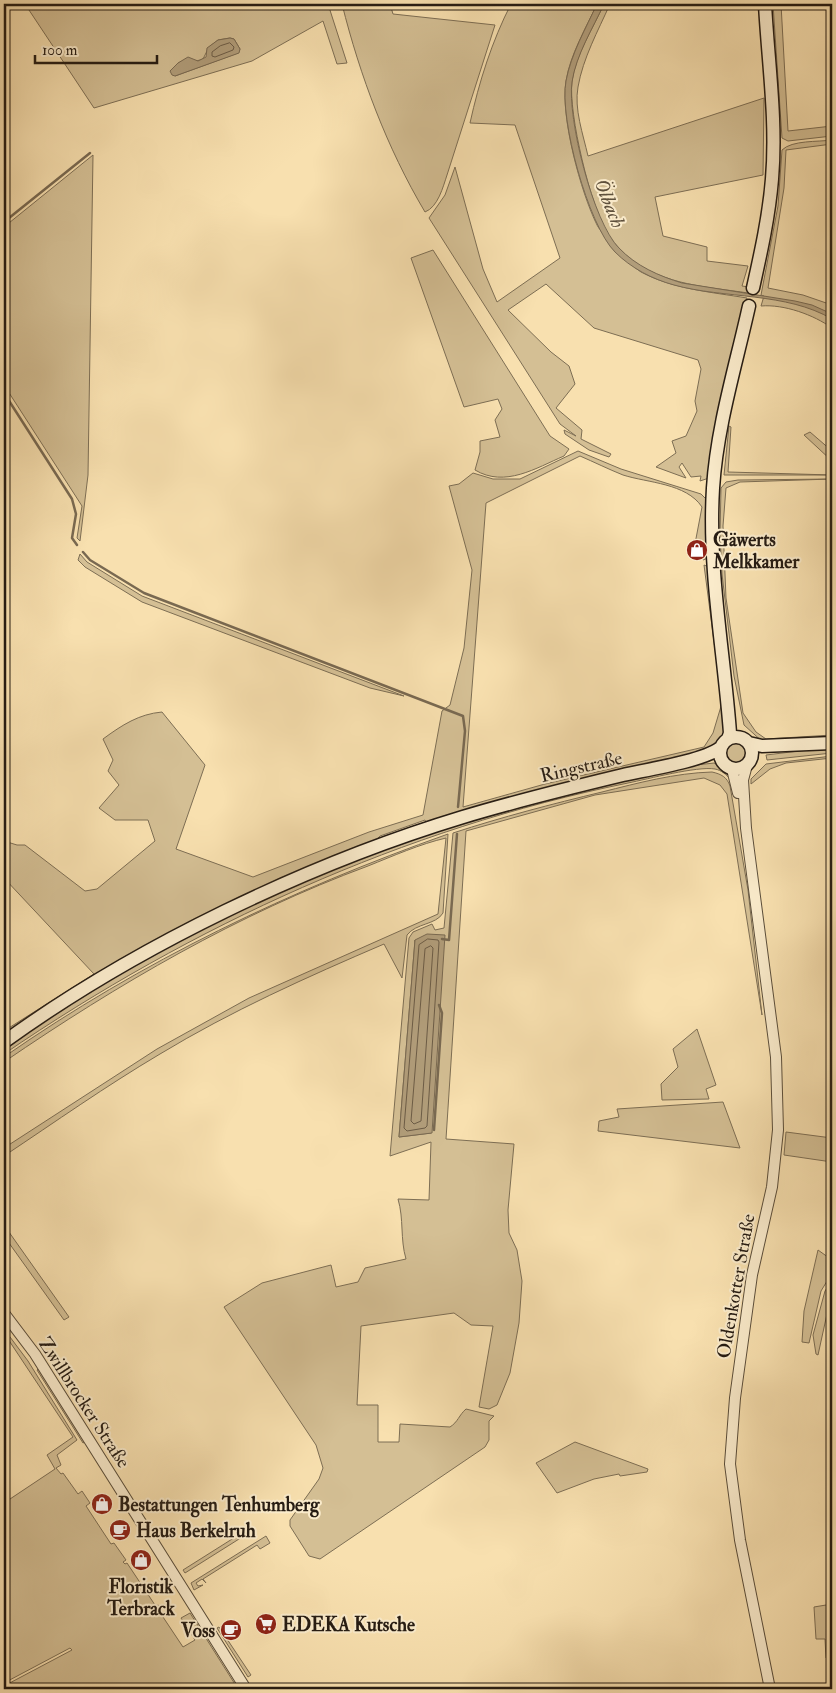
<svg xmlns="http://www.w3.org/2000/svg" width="836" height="1693" font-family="'IM FELL Double Pica',serif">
  <rect width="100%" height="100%" fill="#f8e0af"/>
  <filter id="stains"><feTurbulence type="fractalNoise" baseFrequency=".004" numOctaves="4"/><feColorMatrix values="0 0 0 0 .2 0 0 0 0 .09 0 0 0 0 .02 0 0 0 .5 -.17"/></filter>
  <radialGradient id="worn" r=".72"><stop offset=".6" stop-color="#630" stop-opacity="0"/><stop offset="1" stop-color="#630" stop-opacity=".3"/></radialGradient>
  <path fill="#d4bf94" stroke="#7d6e54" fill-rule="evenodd" d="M 25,4 L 328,4 L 347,63 L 337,64 L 323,21 L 252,61 L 94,108 ZM 230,38 L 234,39 L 240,49 L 238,53 L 175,76 L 178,63 C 188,58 195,63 203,59 L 209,47 L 218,40 Z
    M 342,4 L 390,4 L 393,14 L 495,25 L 447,175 C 443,187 438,207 425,212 C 387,148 360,76 342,4 Z
    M 511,4 L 597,4 C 586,28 570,55 566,81 C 560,116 581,193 597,225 C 602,235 631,266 641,272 C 673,289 711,292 747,298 L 723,396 L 709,478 L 700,481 L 701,476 L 691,477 L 682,463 L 679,467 L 686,478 L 656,467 L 676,453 L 672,441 L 686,436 L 697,411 L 695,401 L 701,369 L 698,360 L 594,328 L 546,284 L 508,310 L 551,352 L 569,366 L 575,384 L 556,408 L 582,430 L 581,439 L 611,454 L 609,457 L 589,450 L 565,434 L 564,430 L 576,436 L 560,424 L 429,218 L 445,195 L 455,167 L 483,269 L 497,302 L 560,258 L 515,125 L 470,123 C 479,82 492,41 511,4 Z
    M 604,4 L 610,4 C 598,31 583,58 578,87 C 574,109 583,134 588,156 L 764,98 L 763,175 L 655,197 L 663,236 L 707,247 L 707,261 L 748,266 L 742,286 L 749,287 L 748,293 C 708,287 665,285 632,260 C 623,253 615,245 608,235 C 591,208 568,113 572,81 C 576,54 593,28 604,4 Z
    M 773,4 L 781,4 L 788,131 L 832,126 L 832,136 L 788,141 L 782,138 Z
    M 832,140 L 832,144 L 786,150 L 784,188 L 768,288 L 803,295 L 832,305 L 832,328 C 814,315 784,304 761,306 L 764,296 L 761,295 L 778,206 L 782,150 C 792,140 818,142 832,140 Z
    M 93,155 L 88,475 L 80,541 L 77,538 L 82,506 L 4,385 L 4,227 Z
    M 433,250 L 550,436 L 569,449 L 564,456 C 536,468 505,488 475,470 L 480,452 L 480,441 L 500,437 L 495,420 L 502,409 L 498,399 L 464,407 L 411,258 Z
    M 729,426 L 731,427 L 728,472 L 832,475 L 724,475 Z
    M 810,432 L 832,451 L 832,461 L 804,435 Z
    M 578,451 L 621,469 L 701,494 L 708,501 L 708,558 L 703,560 L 700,548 L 694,549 L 702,507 C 686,483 648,483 623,475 C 608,469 594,462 580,456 L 486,503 L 463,807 L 545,784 L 704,747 L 713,733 L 722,703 L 704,565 L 709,567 L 725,736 L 717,747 L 427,824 L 425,820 L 380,836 L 374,842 L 314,865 L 4,1037 L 4,1031 L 94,974 L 4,878 L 4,841 L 17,845 L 25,845 L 85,891 L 97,889 L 155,841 L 148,820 L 115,820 L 99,808 L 119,785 L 108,771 L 113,760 L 103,739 C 122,725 139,714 162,712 L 205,765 L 176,849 L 253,877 L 369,832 L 423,815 L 442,711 L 450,705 L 464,648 L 472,570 L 449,486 L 459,484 L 473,473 L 493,479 L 520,479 Z
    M 832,479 L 740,482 L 726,488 L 723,526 L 726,598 L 743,713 L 756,732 L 766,739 L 832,735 L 832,738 L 765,744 L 744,725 L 734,676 L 722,574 L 720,535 L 721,488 L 726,482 L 738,480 Z
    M 80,554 L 87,562 L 142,596 L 404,696 L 370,688 L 142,602 L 85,567 L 78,560 Z
    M726 753a11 11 0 1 1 22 0a11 11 0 1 1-22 0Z
    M 832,747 L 832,753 L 767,760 L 766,755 Z
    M 832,756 L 832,758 L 786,763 L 770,769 L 751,784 L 751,779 L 766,764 Z
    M 714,763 L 728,771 L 731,780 C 727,775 721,770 715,769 C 697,766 648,779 628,783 C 403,829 193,925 4,1054 L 4,1047 C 142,953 291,877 450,825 C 482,815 515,808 548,799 C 603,785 657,768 714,763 Z
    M 712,772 C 721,774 727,777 730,786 L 748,890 L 762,1015 L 727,794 L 720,785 L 704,778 L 595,795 L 466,831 L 446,1139 L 514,1144 L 508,1210 L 509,1233 L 517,1250 L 522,1281 L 519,1323 L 510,1373 L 497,1405 L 489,1409 L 479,1407 L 493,1326 L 471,1325 L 454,1313 L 361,1326 L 357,1405 L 378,1405 L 378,1442 L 399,1442 L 400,1424 L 450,1427 C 458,1422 459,1415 466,1409 L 494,1416 L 489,1421 L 489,1440 L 485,1447 L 320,1559 L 309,1556 L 290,1526 L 290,1520 L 319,1479 L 323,1468 L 316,1445 L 224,1307 L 262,1283 L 331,1265 L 336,1287 L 358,1282 L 365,1268 L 406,1259 C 400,1239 404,1219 398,1199 L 429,1200 L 431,1142 L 390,1156 L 409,938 L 413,932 L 432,924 L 435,930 L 444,928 L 453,833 C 502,817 552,804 602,792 C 638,783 675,773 712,772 ZM 415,940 L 431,1133 L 399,1137 Z
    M 448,834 L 443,913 C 436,925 416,923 407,935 L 402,978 L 384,944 C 307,977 231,1011 160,1054 C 106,1086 55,1122 4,1156 L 4,1148 L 157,1049 L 249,998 L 438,914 L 446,838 C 420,844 393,856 368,866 C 238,914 118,984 4,1062 L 4,1057 C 142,961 290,890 448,834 Z
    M 697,1029 L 716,1085 L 706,1089 L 709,1099 L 662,1100 L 661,1084 L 678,1067 L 673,1049 Z
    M 723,1102 L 740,1148 L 598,1131 L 599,1121 L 619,1117 L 617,1109 Z
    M 786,1132 L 832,1138 L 832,1162 L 784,1155 Z
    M 4,1225 L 69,1317 L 64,1320 L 4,1236 Z
    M 818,1250 L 832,1260 L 832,1273 L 821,1291 L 809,1343 L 802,1342 L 804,1311 Z
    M 831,1282 L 832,1291 L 818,1355 L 816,1354 L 813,1335 L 825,1291 Z
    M 4,1329 L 28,1361 L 77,1440 L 57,1455 L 61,1465 L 56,1468 L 61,1474 L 63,1473 L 78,1494 L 82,1491 L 90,1503 L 86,1506 L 111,1544 L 114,1543 L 126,1560 L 123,1562 L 125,1564 L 127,1563 L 155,1605 L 164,1606 L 164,1608 L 159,1611 L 183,1647 L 195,1640 L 181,1618 L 190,1613 L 238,1689 L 4,1689 L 4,1686 L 72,1650 L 70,1648 L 4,1683 L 4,1503 L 55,1469 L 47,1455 L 73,1437 L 4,1333 Z
    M 40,1367 L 42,1374 L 85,1442 L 83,1443 L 37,1370 Z
    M 575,1442 L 648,1469 L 647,1472 L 620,1476 L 619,1474 L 594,1479 L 557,1493 L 536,1463 Z
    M 248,1529 L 247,1534 L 185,1573 L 183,1570 Z
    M 266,1536 L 270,1543 L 260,1549 L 257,1545 L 203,1579 L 206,1583 L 202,1579 L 196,1583 L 198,1586 L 203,1585 L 194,1590 L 191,1583 Z
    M 832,1604 L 832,1662 L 826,1658 L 825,1639 L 816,1639 L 814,1607 Z
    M 219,1627 L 251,1675 L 248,1677 L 217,1628 Z"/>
  <path fill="#b19d7a" stroke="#796951" d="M 597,4 L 604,4 C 593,28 576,55 572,82 C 567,118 593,222 619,248 C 636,266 659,276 682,283 L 795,301 L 812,305 L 832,314 L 832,319 C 786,292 725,299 674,285 C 652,279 631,268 615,252 C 588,225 559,118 566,81 C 571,54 586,28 597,4 Z
    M 230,38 L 234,39 L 240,49 L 239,53 L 175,76 L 172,75 L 170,71 L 178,63 L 188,57 L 198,61 L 206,57 L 207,48 L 218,40 Z
    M 427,934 L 445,935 L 432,1133 L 399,1137 L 415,940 Z"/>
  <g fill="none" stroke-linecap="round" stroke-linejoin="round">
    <path stroke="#6c5c46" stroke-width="1" d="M 230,43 L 234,47 L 233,50 L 215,57 L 212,56 L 212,52 L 220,46 Z
      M 428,939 L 438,940 L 439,942 L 427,1126 L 425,1128 L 407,1131 L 404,1128 L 419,945 Z
      M 431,946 L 433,948 L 421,1121 L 414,1124 L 411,1121 L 425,949 Z"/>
    <path stroke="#796951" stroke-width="2.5" d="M 4,222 L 90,153
      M 4,393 L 72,499 L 76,514 L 72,538 L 77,545
      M 83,552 L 90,560 L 144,593 L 463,716 L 465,731 L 458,807
      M 442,939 L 449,940 L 457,834
      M 434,1130 L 442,1013 L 439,1005"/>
    <g stroke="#5a4d3a" stroke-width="12">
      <path id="tertiary" d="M 747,765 L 743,780 L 746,828 L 776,1057 L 778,1130 L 772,1187 L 752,1275 L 735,1398 L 730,1464 L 740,1540 L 770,1689
        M 732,769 L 738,793
        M 4,1313 L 35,1354 L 246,1689"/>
    </g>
    <g stroke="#261c13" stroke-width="15">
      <path id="secondary" d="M 753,288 C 761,252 769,216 772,179 C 777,121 768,61 765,4
        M720 753a16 16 0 1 1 32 0a16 16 0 1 1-32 0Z
        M 728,739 L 730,733 C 724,652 708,570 713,488 C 717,426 736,365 749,306
        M 749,743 L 762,746 L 832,743
        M 4,1042 C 135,947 308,864 463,817 C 516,801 569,788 623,775 C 645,770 703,761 720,748"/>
    </g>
    <use href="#tertiary" stroke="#faebcb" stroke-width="10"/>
    <use href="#secondary" stroke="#faebcb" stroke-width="12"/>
  </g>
  <defs>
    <g id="shop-disc" transform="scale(1.125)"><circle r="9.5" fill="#8f2418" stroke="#faebcb"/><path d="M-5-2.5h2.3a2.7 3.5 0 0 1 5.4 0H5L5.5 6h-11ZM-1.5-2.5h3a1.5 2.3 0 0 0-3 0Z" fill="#fff"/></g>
    <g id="cafe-disc" transform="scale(1.125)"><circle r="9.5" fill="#8f2418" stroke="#faebcb"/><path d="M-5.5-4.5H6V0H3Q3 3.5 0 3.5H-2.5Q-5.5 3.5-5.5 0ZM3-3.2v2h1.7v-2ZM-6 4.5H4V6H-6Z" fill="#fff"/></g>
    <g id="supermarket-disc" transform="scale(1.125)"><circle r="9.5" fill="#8f2418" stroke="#faebcb"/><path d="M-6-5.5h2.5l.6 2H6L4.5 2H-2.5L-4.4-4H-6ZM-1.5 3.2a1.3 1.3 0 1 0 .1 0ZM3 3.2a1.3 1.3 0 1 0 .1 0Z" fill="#fff"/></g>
  </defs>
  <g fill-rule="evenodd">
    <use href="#shop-disc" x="697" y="550"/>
    <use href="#shop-disc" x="102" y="1504"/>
    <use href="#cafe-disc" x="120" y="1530"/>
    <use href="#shop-disc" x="141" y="1560"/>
    <use href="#supermarket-disc" x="266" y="1624"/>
    <use href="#cafe-disc" x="231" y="1630"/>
  </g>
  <g text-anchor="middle" stroke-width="4" stroke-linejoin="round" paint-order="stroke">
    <g font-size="19" font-weight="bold" fill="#261c13" stroke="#faebcb" text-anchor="start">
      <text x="713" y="546">Gäwerts<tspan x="713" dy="22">Melkkamer</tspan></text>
      <text x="118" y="1511">Bestattungen Tenhumberg</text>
      <text x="136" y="1537">Haus Berkelruh</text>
      <text x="141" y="1593" text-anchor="middle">Floristik<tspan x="141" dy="22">Terbrack</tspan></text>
      <text x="282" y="1631">EDEKA Kutsche</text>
      <text x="215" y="1637" text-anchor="end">Voss</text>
    </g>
    <g font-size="19" fill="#261c13" stroke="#faebcb">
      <text transform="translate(581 766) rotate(-13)" y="7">Ringstraße</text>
      <text transform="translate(735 1286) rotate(-80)" y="7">Oldenkotter Straße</text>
      <text transform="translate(85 1402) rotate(57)" y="7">Zwillbrocker Straße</text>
    </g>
    <g font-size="20" font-style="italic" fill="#5e503c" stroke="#faebcb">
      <text transform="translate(610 203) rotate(68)" y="7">Ölbach</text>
    </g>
  </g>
  <rect width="836" height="1693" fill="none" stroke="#f8e0af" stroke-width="20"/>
  <rect x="5" y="5" width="826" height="1683" fill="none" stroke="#261c13" stroke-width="2.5"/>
  <rect x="10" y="10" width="816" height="1673" fill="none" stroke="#261c13"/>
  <path d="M35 55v8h122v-8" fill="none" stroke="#261c13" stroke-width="2.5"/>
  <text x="42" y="55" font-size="15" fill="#261c13" stroke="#faebcb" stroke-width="4" paint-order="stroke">100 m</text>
  <rect width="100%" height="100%" filter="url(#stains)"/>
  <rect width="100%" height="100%" fill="url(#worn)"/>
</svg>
